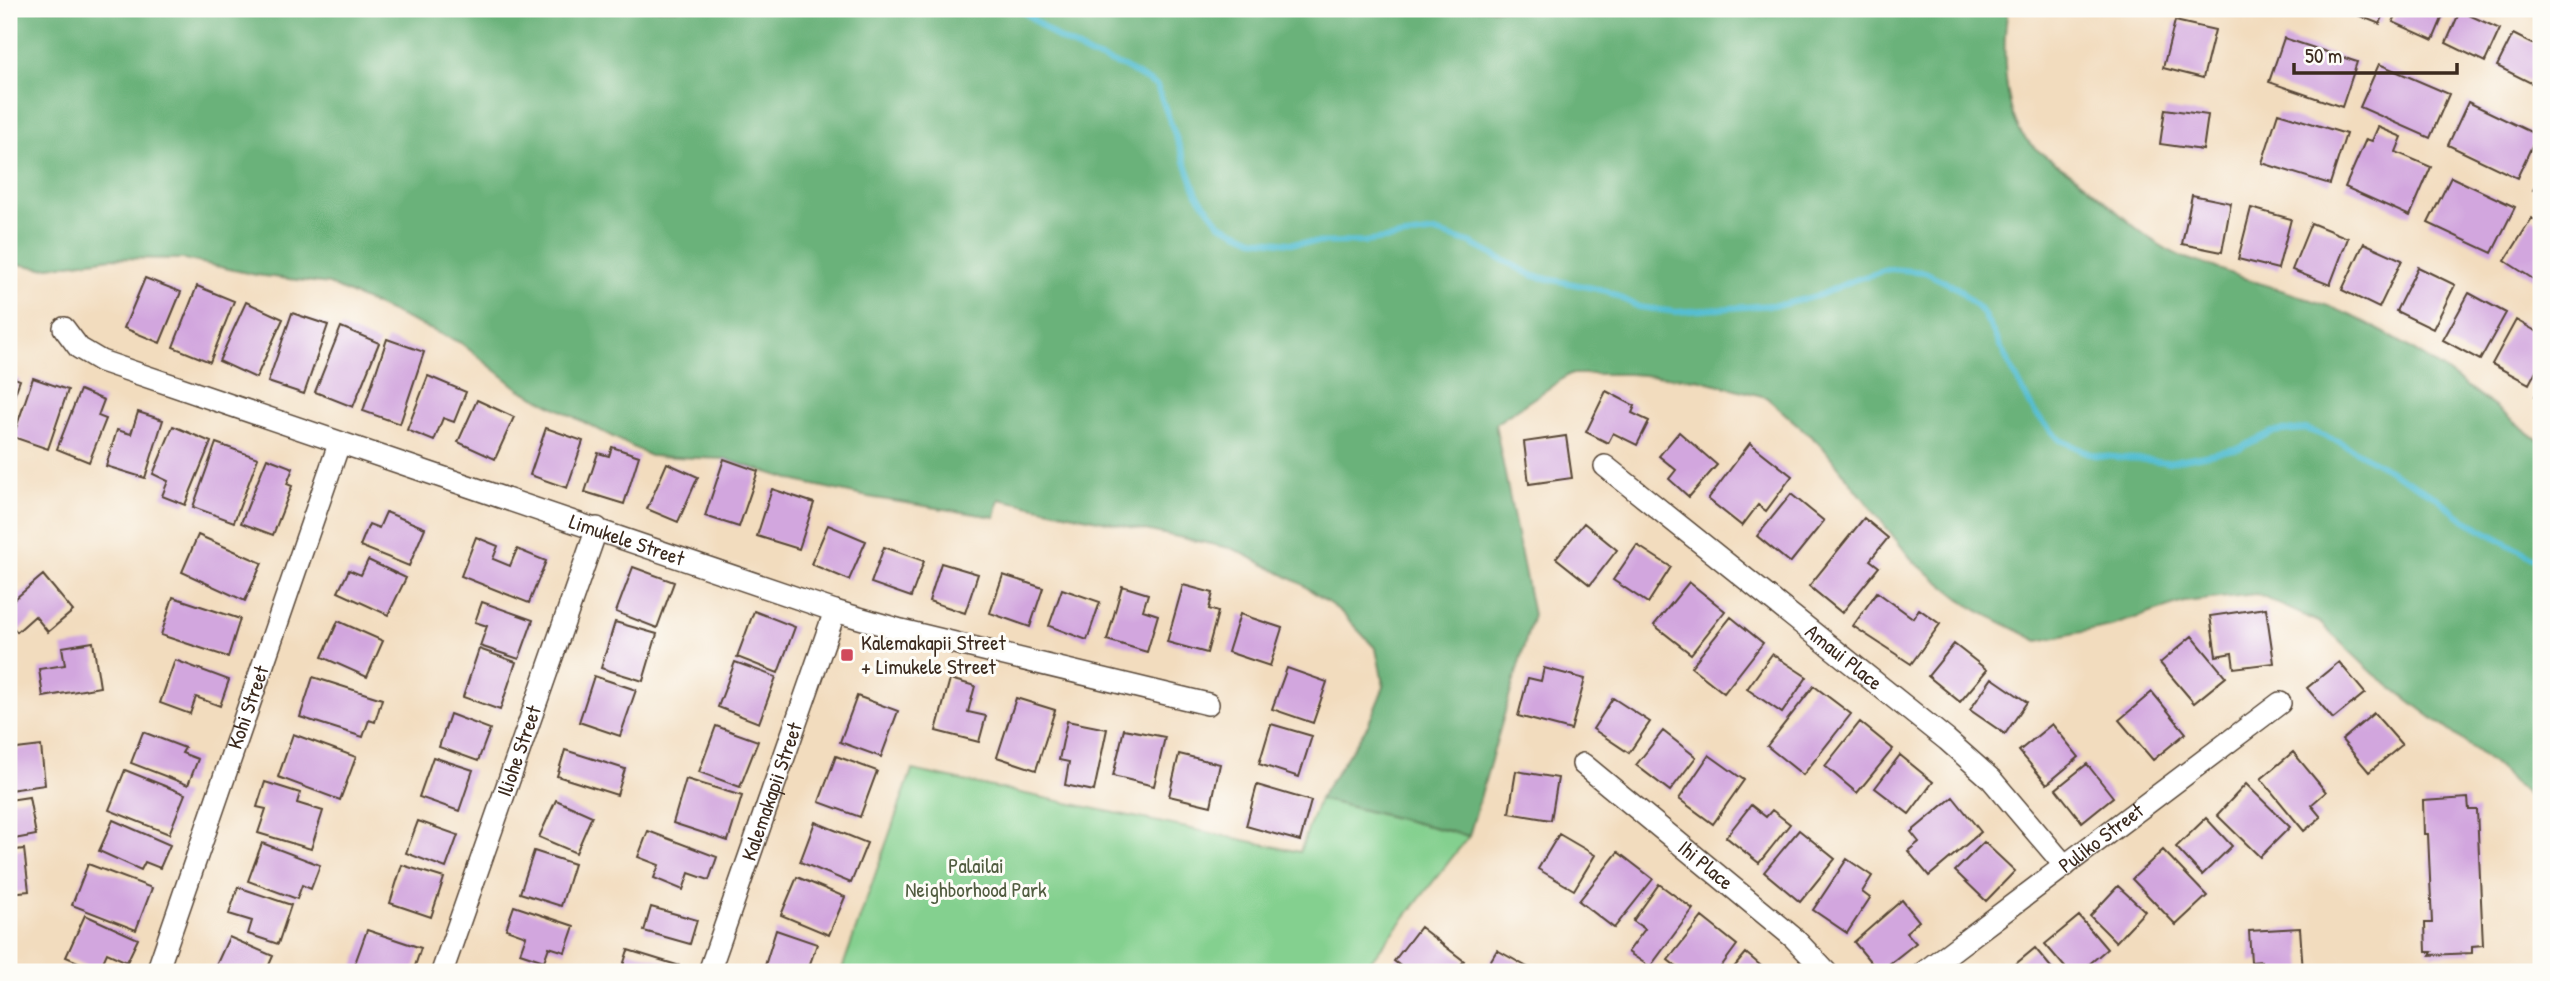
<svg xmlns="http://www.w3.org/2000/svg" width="2550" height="981" font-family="'Patrick Hand',sans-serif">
  <rect width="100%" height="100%" fill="#fdfcf7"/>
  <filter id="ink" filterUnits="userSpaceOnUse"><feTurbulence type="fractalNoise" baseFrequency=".0143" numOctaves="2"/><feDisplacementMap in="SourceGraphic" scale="14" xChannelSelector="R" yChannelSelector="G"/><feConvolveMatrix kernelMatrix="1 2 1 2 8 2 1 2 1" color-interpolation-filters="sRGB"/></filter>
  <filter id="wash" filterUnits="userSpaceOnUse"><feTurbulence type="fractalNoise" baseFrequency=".00686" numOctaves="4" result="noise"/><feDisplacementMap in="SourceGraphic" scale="28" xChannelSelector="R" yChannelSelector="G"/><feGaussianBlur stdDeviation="1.57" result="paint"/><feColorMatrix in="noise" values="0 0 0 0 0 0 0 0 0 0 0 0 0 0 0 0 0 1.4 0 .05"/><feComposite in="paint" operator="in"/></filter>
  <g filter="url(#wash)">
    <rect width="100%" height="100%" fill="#f2dcbe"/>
    <path fill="#84d08f" stroke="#607d56" stroke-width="2" d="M 912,770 L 1300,852 L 1319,799 L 1469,836 L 1362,972 L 841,972 Z"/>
    <path fill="#6bb27a" stroke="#536e4c" stroke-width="2" d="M 9,9 L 2008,9 C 2002,43 2003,98 2019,129 C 2031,152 2061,164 2080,180 C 2112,205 2139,236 2176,254 C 2187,260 2200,262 2211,266 C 2262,287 2317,297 2366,323 C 2429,355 2485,400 2541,442 L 2541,807 L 2491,762 L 2374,674 L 2319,622 L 2256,594 L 2184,602 L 2111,626 L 2038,641 L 1971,607 L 1913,561 L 1822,446 L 1766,397 L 1697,379 L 1629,374 L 1570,374 L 1495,424 L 1533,615 L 1469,836 L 1319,799 L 1368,725 L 1384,687 L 1376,649 L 1340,611 L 1300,583 L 1234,549 L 999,499 L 995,517 L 868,497 L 796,481 L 724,459 L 650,456 L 519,389 L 461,343 L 329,284 L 256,275 L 184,259 L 111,258 L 42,268 L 9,263 Z"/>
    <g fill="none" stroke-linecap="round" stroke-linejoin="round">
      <path stroke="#55bed2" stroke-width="6" d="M 1020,9 L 1056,37 L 1090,55 L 1124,67 L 1157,86 L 1197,194 L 1220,224 L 1253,239 L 1289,243 L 1363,242 L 1435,232 L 1470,243 L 1534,276 L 1607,291 L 1639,307 L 1676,312 L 1785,304 L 1820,295 L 1854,280 L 1890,269 L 1925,272 L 1957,288 L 1983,313 L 2034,412 L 2060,440 L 2093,455 L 2168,462 L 2240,448 L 2272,432 L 2306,429 L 2340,442 L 2436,497 L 2465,520 L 2541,562"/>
    </g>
    <g id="blocks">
      <path fill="#d2a6de" d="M 2342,9 L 2386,9 L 2380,24 Z
        M 2399,9 L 2446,9 L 2433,40 L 2393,22 Z
        M 2460,11 L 2500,29 L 2485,62 L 2446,43 Z
        M 2175,21 L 2215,30 L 2203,78 L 2163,68 Z
        M 2513,34 L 2541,48 L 2541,73 L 2535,85 L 2497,66 Z
        M 2284,38 L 2357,62 L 2342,107 L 2269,82 Z
        M 2379,64 L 2449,94 L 2430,138 L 2360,107 Z
        M 2468,102 L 2537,135 L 2517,178 L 2448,145 Z
        M 2165,109 L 2208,115 L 2203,150 L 2160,144 Z
        M 2278,113 L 2346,134 L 2330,184 L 2262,163 Z
        M 2378,127 L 2402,137 L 2396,152 L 2431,167 L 2410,216 L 2345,187 L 2366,139 L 2372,141 Z
        M 2541,176 L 2541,195 L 2533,190 Z
        M 2451,177 L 2515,207 L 2492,253 L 2428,223 Z
        M 2192,195 L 2231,203 L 2222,252 L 2182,244 Z
        M 2251,208 L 2291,219 L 2278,269 L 2238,259 Z
        M 2532,218 L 2541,223 L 2541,284 L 2505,261 Z
        M 2311,223 L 2348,238 L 2330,285 L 2292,270 Z
        M 2364,243 L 2402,260 L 2379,308 L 2342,290 Z
        M 2418,267 L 2455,285 L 2433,329 L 2396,311 Z
        M 145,278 L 181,292 L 160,343 L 124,328 Z
        M 197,286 L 234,301 L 210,362 L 173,347 Z
        M 2469,293 L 2506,313 L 2480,360 L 2443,340 Z
        M 246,302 L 283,319 L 256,378 L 219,361 Z
        M 292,313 L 328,325 L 304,394 L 268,382 Z
        M 2516,320 L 2541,334 L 2541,361 L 2529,384 L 2492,364 Z
        M 341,327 L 379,343 L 353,407 L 315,392 Z
        M 387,339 L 424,352 L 400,424 L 363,411 Z
        M 9,376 L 20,380 L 9,410 Z
        M 428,376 L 466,392 L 454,422 L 443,418 L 434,441 L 407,430 Z
        M 33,378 L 68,390 L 48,449 L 13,437 Z
        M 2541,385 L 2541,400 L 2535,396 Z
        M 80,390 L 104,400 L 98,416 L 106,419 L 89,462 L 57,449 Z
        M 1606,391 L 1635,406 L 1632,413 L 1649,421 L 1637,445 L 1613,433 L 1608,443 L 1586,432 Z
        M 477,400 L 514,417 L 495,459 L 458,442 Z
        M 138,412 L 163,420 L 145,478 L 106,466 L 117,430 L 131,434 Z
        M 173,426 L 211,442 L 185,505 L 162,496 L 168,481 L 153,474 Z
        M 546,428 L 583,441 L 567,488 L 530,475 Z
        M 1679,432 L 1717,465 L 1689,497 L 1669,479 L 1676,470 L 1659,456 Z
        M 1566,436 L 1572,478 L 1529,484 L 1524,442 Z
        M 216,443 L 258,458 L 234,522 L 193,507 Z
        M 1750,443 L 1792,476 L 1766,511 L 1758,505 L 1742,526 L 1708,499 Z
        M 612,447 L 639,456 L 624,504 L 585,492 L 598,453 L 609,456 Z
        M 267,458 L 293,468 L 287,484 L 292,486 L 273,535 L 241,523 Z
        M 724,459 L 758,471 L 739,527 L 705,516 Z
        M 667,463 L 698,477 L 678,522 L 647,509 Z
        M 772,489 L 814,503 L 799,549 L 757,536 Z
        M 1791,494 L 1824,521 L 1790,563 L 1757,536 Z
        M 386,512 L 425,528 L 409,566 L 360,546 L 369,524 L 379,528 Z
        M 1864,518 L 1888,538 L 1870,560 L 1879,567 L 1842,613 L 1809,586 Z
        M 1584,523 L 1617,550 L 1590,585 L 1556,558 Z
        M 828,525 L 866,541 L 849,580 L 811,564 Z
        M 198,535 L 262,563 L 245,601 L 182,572 Z
        M 476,537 L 498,546 L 493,559 L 510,566 L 517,549 L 546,561 L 529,603 L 461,576 Z
        M 1637,545 L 1671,567 L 1648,603 L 1613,580 Z
        M 884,547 L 924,561 L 911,597 L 871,583 Z
        M 368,560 L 406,578 L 388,615 L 338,592 L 349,570 L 361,575 Z
        M 941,563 L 978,574 L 965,613 L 929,601 Z
        M 633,567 L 674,582 L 657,628 L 616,612 Z
        M 43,575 L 73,611 L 48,632 L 35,616 L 17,632 L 9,623 L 9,604 Z
        M 1003,575 L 1043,588 L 1030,627 L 990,613 Z
        M 1689,582 L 1725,611 L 1691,654 L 1654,625 Z
        M 1183,585 L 1213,593 L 1209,609 L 1218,612 L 1207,653 L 1167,642 Z
        M 1122,586 L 1148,594 L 1143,610 L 1158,615 L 1147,652 L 1107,640 Z
        M 1062,589 L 1100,602 L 1087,640 L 1049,626 Z
        M 1877,592 L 1913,618 L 1919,609 L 1940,624 L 1911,664 L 1853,626 Z
        M 173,597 L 240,619 L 228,657 L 161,635 Z
        M 482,602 L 533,620 L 519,659 L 480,646 L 487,626 L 475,622 Z
        M 2266,608 L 2274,663 L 2234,668 L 2232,653 L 2216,656 L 2210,616 Z
        M 754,611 L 795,627 L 778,673 L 737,657 Z
        M 1240,614 L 1282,628 L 1270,666 L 1228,652 Z
        M 1731,617 L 1763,643 L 1724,693 L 1691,667 Z
        M 338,621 L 383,641 L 367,677 L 322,657 Z
        M 615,622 L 657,634 L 643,681 L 601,668 Z
        M 2192,636 L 2226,677 L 2194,703 L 2160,663 Z
        M 93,642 L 100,687 L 43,697 L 39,669 L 65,665 L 62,647 Z
        M 1954,644 L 1987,670 L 1960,702 L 1928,676 Z
        M 479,649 L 516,662 L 500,710 L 463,697 Z
        M 1772,654 L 1807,677 L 1782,713 L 1747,689 Z
        M 175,660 L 229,680 L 220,706 L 196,697 L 190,714 L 160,703 Z
        M 735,662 L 776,677 L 759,723 L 718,707 Z
        M 2339,662 L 2365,693 L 2333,719 L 2307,688 Z
        M 1287,668 L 1327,682 L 1313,723 L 1272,709 Z
        M 1544,668 L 1585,679 L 1571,730 L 1518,716 L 1528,678 L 1541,681 Z
        M 594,676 L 636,690 L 620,736 L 579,722 Z
        M 313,677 L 382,699 L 375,722 L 369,720 L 363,737 L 300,717 Z
        M 1992,678 L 2027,702 L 2005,734 L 1970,710 Z
        M 950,679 L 975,686 L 968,712 L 986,716 L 979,742 L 936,731 Z
        M 1814,686 L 1851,714 L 1803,775 L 1767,746 Z
        M 2152,692 L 2186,733 L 2153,760 L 2119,720 Z
        M 857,696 L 898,711 L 881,757 L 840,742 Z
        M 1016,698 L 1055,710 L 1036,770 L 997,757 Z
        M 1613,698 L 1650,722 L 1629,753 L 1593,729 Z
        M 9,711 L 14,740 L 9,741 Z
        M 2374,713 L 2402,745 L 2369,772 L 2342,740 Z
        M 450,714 L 490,729 L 478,761 L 439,747 Z
        M 1067,721 L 1107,729 L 1094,791 L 1065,785 L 1069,762 L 1059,760 Z
        M 1860,722 L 1893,749 L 1857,793 L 1825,766 Z
        M 1271,724 L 1312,736 L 1299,777 L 1259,764 Z
        M 2052,724 L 2079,757 L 2047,784 L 2019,751 Z
        M 716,726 L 758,741 L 740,787 L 699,772 Z
        M 1124,729 L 1165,737 L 1154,786 L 1113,776 Z
        M 1663,731 L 1696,757 L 1670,791 L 1636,765 Z
        M 143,732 L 185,748 L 182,753 L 198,759 L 188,785 L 131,763 Z
        M 293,734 L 356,757 L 340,800 L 278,777 Z
        M 41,746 L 45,785 L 9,790 L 9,750 Z
        M 565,750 L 625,769 L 617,795 L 557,776 Z
        M 2293,752 L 2326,792 L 2311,805 L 2321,817 L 2304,831 L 2261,779 Z
        M 1179,754 L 1220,764 L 1211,806 L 1169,796 Z
        M 1709,755 L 1744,780 L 1713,824 L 1679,799 Z
        M 1900,755 L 1933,782 L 1909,814 L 1875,788 Z
        M 836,756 L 877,771 L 860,817 L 819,802 Z
        M 433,757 L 473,770 L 459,811 L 419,797 Z
        M 2087,764 L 2113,797 L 2082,822 L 2056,789 Z
        M 125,770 L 185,794 L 169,834 L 109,810 Z
        M 1516,771 L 1558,778 L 1551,820 L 1509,813 Z
        M 686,779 L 742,796 L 728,841 L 673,823 Z
        M 265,782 L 300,793 L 297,803 L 323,811 L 311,849 L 258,833 L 266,809 L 257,807 Z
        M 2246,784 L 2290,827 L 2260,857 L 2217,815 Z
        M 1257,785 L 1311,801 L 1300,841 L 1246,826 Z
        M 29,797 L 36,835 L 9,840 L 9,800 Z
        M 1953,797 L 1981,832 L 1929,876 L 1908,851 L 1919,842 L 1911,832 Z
        M 2468,798 L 2469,810 L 2477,810 L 2483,945 L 2472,946 L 2472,953 L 2430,955 L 2432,952 L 2426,952 L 2425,923 L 2432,923 L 2428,834 L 2424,834 L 2423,801 Z
        M 556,800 L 592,816 L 576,853 L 539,837 Z
        M 1751,805 L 1766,817 L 1772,810 L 1790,824 L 1759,863 L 1726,837 Z
        M 2206,818 L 2232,846 L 2202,875 L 2176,847 Z
        M 113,820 L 170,845 L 160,868 L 145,862 L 141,870 L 99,851 Z
        M 418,821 L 458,835 L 446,868 L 406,853 Z
        M 815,822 L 867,843 L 851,883 L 800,862 Z
        M 1799,830 L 1835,859 L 1800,902 L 1764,872 Z
        M 648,831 L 717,857 L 709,880 L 689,873 L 683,890 L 654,878 L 659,865 L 638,857 Z
        M 1559,834 L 1595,855 L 1574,890 L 1538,869 Z
        M 1984,842 L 2015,871 L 1986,901 L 1955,871 Z
        M 262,843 L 320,865 L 311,889 L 302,885 L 297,899 L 248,881 Z
        M 24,849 L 29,891 L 9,893 L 9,851 Z
        M 2163,850 L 2207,896 L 2176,925 L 2132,879 Z
        M 534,851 L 574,864 L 561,906 L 520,893 Z
        M 1618,852 L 1653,879 L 1614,928 L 1579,901 Z
        M 1847,859 L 1872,876 L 1862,892 L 1870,898 L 1847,933 L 1813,910 Z
        M 88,864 L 152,888 L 136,930 L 72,905 Z
        M 402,865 L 444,878 L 431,917 L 390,903 Z
        M 797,877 L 845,897 L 829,935 L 781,915 Z
        M 1659,884 L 1693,909 L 1650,967 L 1628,952 L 1645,929 L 1633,921 Z
        M 2118,886 L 2145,911 L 2116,942 L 2090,916 Z
        M 238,887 L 291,905 L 278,944 L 248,934 L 252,921 L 229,914 Z
        M 1902,900 L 1919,921 L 1906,932 L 1916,943 L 1879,972 L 1854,942 Z
        M 514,906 L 574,926 L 565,952 L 549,947 L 544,961 L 520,953 L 526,936 L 506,929 Z
        M 651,907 L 697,920 L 690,944 L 644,931 Z
        M 85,915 L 138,939 L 127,962 L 107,953 L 99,971 L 66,957 Z
        M 2079,916 L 2107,949 L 2080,972 L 2069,972 L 2045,944 Z
        M 1702,917 L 1737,945 L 1717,972 L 1683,972 L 1668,960 Z
        M 1420,927 L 1464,961 L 1455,972 L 1408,972 L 1394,961 Z
        M 2300,928 L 2303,972 L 2262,972 L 2261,961 L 2251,962 L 2249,931 Z
        M 367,930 L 421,948 L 413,972 L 363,972 L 353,969 Z
        M 776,930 L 817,944 L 807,972 L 763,972 Z
        M 229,937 L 273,956 L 266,972 L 213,972 Z
        M 2035,948 L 2055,972 L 2006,972 Z
        M 628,950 L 680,966 L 678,972 L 621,972 Z
        M 1497,950 L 1536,972 L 1484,972 Z
        M 1746,953 L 1768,972 L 1730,972 Z
        M 60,966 L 75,972 L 57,972 Z"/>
    </g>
  </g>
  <g filter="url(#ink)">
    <use href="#blocks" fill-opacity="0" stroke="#564536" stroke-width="2"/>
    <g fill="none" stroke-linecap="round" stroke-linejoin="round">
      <g stroke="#564536" stroke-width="24">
        <g id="street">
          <path id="s1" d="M 64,328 L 79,348 L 101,361 L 835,611 L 901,630 L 1208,704"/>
          <path id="s2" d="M 1605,466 L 1947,740 L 1991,779 L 2065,866"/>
          <path id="s3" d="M 1583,764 L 1794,938 L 1826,972"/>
          <path id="s4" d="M 157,972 L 339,444"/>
          <path id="s5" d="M 442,972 L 597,528"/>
          <path id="s6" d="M 709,972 L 835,611"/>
          <path id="s7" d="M 1924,972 L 2280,703"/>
        </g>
      </g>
      <use href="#street" stroke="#fff" stroke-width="21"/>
    </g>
  </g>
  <rect fill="#d1495b" stroke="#fdfcf7" stroke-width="2.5" x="840" y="648" width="14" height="14" rx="3.5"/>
  <g text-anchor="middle" stroke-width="6" stroke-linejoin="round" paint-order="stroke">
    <g font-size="21" fill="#3b2a1e" stroke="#fdfcf7">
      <text dy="7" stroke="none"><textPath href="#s1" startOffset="606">Limukele Street</textPath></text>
      <text dy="7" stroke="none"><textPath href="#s2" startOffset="306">Amaui Place</textPath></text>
      <text dy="7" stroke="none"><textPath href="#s4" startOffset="280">Kohi Street</textPath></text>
      <text dy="7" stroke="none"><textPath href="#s5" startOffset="234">Iliohe Street</textPath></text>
      <text dy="7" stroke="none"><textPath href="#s6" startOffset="191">Kalemakapii Street</textPath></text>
      <text dy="7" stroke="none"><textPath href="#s7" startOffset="222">Puliko Street</textPath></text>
      <text dy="7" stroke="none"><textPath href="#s3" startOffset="159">Ihi Place</textPath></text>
    </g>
    <g font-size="21" fill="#3b2a1e" stroke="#fdfcf7" text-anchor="start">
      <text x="861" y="650">Kalemakapii Street<tspan x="861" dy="24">+ Limukele Street</tspan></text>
    </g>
    <g font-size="21" fill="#515c40" stroke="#fdfcf7">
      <text x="976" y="873">Palailai<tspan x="976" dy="24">Neighborhood Park</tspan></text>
    </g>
  </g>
  <rect width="2550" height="981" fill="none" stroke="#fdfcf7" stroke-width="35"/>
  <path d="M2294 63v10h163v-10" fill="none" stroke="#3b2a1e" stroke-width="3.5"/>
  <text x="2305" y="63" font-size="21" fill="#3b2a1e" stroke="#fdfcf7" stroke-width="5" paint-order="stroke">50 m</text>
</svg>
